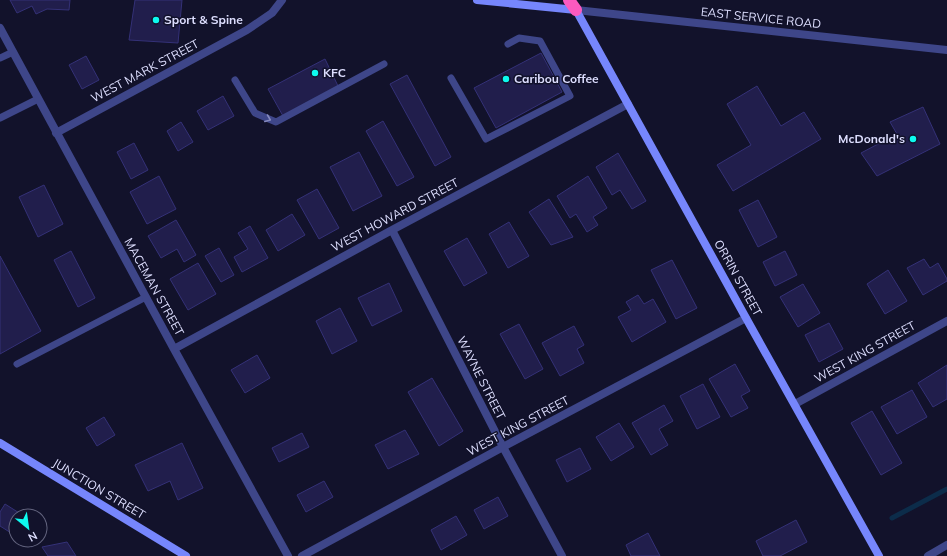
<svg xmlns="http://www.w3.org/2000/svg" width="947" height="556" font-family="Mulish,sans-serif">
  <rect width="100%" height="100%" fill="#12122b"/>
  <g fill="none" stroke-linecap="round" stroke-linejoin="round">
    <path stroke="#0c2c4a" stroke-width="5" d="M 892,518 L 947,489"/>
  </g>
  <path fill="#211e4c" stroke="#343177" d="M 10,0 L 70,0 L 69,10 L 47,9 L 36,14 L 32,6 L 17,13 Z
    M 135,0 L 182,0 L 178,43 L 129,40 Z
    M 541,53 L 562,92 L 496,128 L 474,88 Z
    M 86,56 L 99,80 L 82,89 L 69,65 Z
    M 325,59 L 339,88 L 283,116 L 268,89 Z
    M 407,75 L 451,157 L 435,166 L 390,84 Z
    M 757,86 L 781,126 L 804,112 L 821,139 L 733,191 L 717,165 L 751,145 L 727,104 Z
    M 223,96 L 234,116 L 208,130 L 197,111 Z
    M 923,107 L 940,144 L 877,176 L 861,153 L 897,134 L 890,122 Z
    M 383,121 L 414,177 L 397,186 L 366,131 Z
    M 181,122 L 193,142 L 178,151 L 167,131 Z
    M 134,143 L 148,170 L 131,179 L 117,152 Z
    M 359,152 L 382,196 L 353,211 L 330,167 Z
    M 618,153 L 646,201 L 632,209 L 620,190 L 612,195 L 596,167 Z
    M 159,176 L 176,209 L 147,224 L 130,192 Z
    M 588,176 L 607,208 L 593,217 L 598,225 L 587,232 L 576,214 L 570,218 L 557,196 Z
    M 44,185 L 63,224 L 38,237 L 19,197 Z
    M 317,189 L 339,228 L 319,239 L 297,200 Z
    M 549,199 L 573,237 L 551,245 L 529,212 Z
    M 758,200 L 777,237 L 758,247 L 739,210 Z
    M 292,214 L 305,235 L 278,251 L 266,230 Z
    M 176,220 L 196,255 L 184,262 L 177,249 L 161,258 L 148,236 Z
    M 509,222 L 529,256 L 508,268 L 489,234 Z
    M 250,226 L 268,258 L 242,272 L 234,257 L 248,249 L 238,233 Z
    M 467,238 L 487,273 L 464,286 L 444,251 Z
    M 219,248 L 234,275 L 221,282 L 205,256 Z
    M 71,251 L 95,298 L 78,307 L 54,260 Z
    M 785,251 L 797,275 L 775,286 L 763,262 Z
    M 0,256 L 41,331 L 0,354 Z
    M 924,259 L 930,268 L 938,263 L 947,279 L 947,281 L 923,295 L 907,268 Z
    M 672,260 L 697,308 L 676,319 L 651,270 Z
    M 198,263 L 216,294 L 188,310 L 170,279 Z
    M 888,270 L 907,301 L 885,314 L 867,284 Z
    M 389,283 L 402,311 L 372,326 L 358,298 Z
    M 803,284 L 820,313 L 798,327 L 780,297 Z
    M 638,295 L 644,304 L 653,299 L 666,322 L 632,342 L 618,317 L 631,310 L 626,302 Z
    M 340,308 L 357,341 L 332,354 L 316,321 Z
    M 829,323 L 843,349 L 819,362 L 805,335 Z
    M 519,324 L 543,369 L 525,379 L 500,334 Z
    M 574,326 L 584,345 L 577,349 L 584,363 L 560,376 L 542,343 Z
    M 257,355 L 270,378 L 245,393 L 231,370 Z
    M 735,364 L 750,391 L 741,396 L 748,408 L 731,417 L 709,379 Z
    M 947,365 L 947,399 L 933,407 L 918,383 Z
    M 432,378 L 463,431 L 439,446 L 408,392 Z
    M 703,384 L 720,417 L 697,429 L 680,396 Z
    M 912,390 L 927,417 L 897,434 L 881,407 Z
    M 664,405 L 673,421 L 659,429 L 668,445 L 651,455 L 632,423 Z
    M 872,411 L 902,463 L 881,475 L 851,423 Z
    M 104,417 L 115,435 L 97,446 L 86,428 Z
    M 619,423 L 634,447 L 611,461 L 596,437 Z
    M 405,430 L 419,454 L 388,469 L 375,445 Z
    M 302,433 L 309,447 L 279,462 L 272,448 Z
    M 182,443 L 203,488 L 178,500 L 170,481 L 148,491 L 135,465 Z
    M 580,448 L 591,469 L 567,482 L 556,460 Z
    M 324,481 L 333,497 L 306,512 L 297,495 Z
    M 498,497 L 508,516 L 484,529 L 474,510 Z
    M 5,504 L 24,516 L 16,516 L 16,536 L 0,526 L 0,512 Z
    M 456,516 L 467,535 L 441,550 L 431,530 Z
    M 796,520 L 807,542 L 780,556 L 763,556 L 756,541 Z
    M 648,533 L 660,556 L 631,556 L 626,545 Z
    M 21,540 L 36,540 L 32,547 Z
    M 67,542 L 76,556 L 48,556 L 42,547 Z"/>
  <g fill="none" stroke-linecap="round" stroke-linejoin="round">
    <path stroke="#3e4689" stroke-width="7" d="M 0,58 L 13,52
      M 451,78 L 486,139 L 570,96 L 540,41 L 519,38 L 508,44
      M 235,80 L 255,113 L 276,122 L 384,64
      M 0,118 L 38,99
      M 17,364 L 146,297"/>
    <path stroke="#3e4689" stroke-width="8" d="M 576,10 L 947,50
      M 0,28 L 174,349 L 288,556
      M 56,133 L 247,30 L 272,13 L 282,0
      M 392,230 L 503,447 L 562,556
      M 174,349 L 392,230 L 628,104
      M 795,404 L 947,321
      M 302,556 L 503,447 L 746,318
      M 928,556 L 947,545"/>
    <path stroke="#7686fc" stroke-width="8" d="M 477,0 L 576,10 L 746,318 L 879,556
      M 0,443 L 186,556"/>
    <path stroke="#fc5abf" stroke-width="12" d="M 569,0 L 576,10"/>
  </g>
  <defs><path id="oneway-chevron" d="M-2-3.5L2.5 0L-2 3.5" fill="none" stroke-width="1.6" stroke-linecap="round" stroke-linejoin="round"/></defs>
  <use stroke="#868abe" href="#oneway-chevron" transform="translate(268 119) rotate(22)"/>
  <g fill="#0dfaef" stroke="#12122b" stroke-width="1.5">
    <circle cx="156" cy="20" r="4"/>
    <circle cx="315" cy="73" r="4"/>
    <circle cx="506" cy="79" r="4"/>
    <circle cx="913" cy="139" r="4"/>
  </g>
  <g text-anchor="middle" stroke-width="3" stroke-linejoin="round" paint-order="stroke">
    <g font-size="12" fill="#dddefe" stroke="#12122b">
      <text transform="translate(761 18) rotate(6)" y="4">EAST SERVICE ROAD</text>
      <text transform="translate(145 71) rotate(-28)" y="4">WEST MARK STREET</text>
      <text transform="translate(395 215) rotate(-28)" y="4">WEST HOWARD STREET</text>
      <text transform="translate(738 278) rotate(61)" y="4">ORRIN STREET</text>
      <text transform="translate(154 287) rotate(61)" y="4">MACEMAN STREET</text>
      <text transform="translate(865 352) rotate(-29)" y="4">WEST KING STREET</text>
      <text transform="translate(481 378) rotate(63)" y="4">WAYNE STREET</text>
      <text transform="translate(518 426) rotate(-28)" y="4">WEST KING STREET</text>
      <text transform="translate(99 489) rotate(31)" y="4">JUNCTION STREET</text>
    </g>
    <g font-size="12" font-weight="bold" fill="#dddefe" stroke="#12122b" text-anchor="start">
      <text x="164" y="24">Sport &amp; Spine</text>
      <text x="323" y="77">KFC</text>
      <text x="514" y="83">Caribou Coffee</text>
      <text x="905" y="143" text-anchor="end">McDonald's</text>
    </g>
  </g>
  <g transform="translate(28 528) rotate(151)"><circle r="19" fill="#12122b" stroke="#63647f"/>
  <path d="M0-3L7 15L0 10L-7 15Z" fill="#0dfaef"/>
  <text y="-6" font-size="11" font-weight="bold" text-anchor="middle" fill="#dddefe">N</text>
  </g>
</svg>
